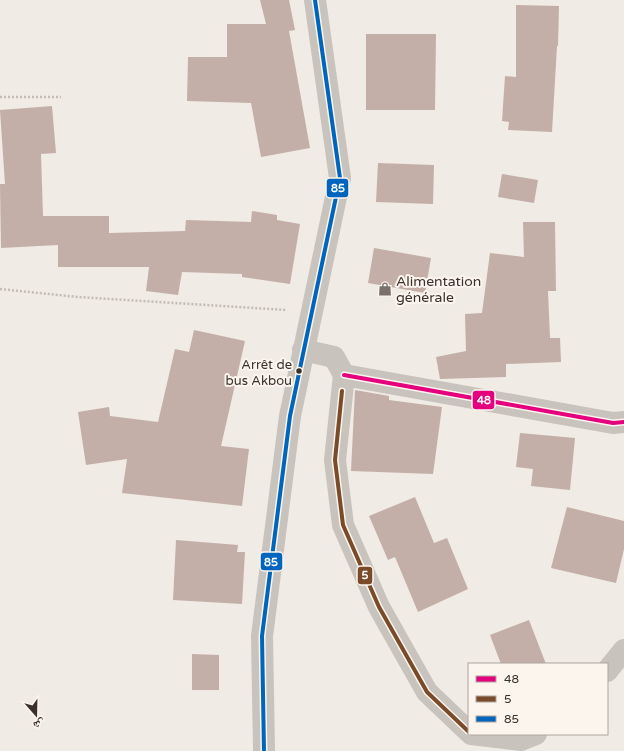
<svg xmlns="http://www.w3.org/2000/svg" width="624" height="751" font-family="'Varela Round','Noto Naskh Arabic',sans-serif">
  <rect width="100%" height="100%" fill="#f0ebe5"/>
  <path fill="#c3afa7" d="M 260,0 L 289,0 L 295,30 L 289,31 L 310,148 L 261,157 L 251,103 L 187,101 L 188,57 L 227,57 L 227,24 L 266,24 Z
    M 516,5 L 559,6 L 558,46 L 557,46 L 552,132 L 508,130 L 509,122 L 502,121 L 505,76 L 516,77 Z
    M 366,34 L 436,34 L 435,110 L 366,110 Z
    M 52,106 L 56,153 L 41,154 L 43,216 L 109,216 L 109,233 L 185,231 L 186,220 L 251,222 L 252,211 L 277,215 L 277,220 L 300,224 L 290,284 L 242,277 L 242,274 L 182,272 L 178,295 L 146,291 L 149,267 L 58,267 L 58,245 L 1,248 L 0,184 L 5,184 L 0,110 Z
    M 378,163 L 434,165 L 433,204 L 376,202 Z
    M 502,174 L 538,180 L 534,203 L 498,197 Z
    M 523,222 L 555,222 L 556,291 L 548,291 L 550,338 L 560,338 L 561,362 L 506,364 L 506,377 L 440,379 L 436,357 L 466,351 L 465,314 L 482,313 L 490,253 L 524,257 Z
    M 374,248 L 431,258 L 425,293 L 368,283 Z
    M 194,330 L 245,341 L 221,446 L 249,449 L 242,506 L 122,493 L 127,459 L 86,465 L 78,412 L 109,407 L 110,416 L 158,422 L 175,349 L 189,352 Z
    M 355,390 L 389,396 L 389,400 L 442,407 L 433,474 L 351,471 Z
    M 520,433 L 575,438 L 570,490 L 531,486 L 533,469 L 516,467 Z
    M 415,497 L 434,543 L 447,538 L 468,589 L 418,612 L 395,557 L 388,560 L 369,516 Z
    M 567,507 L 624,521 L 624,549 L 616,583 L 551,568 Z
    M 176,540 L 238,545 L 237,552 L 245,552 L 242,604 L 173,600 Z
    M 529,620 L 546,664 L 501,664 L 490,635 Z
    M 192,654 L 219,655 L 219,690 L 192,690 Z"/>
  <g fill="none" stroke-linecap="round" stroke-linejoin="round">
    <path stroke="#c2bbb6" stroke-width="2.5" stroke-dasharray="2 2" stroke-linecap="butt" d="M 0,97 L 61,97
      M 0,289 L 78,297 L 287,310"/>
    <path stroke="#c9c3be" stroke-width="22" d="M 303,350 L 334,357 L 344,375 L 335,460 L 343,525 L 379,607 L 427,692 L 469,732
      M 344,375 L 613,423 L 624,422
      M 607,671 L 624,650
      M 471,734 L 521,740 L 536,734
      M 264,751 L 262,636 L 290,416 L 340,178 L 315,0"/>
    <g stroke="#fbf5ee" stroke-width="7">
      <path id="bus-1" d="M 344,375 L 613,423 L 624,422"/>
    </g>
    <g stroke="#fbf5ee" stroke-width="7">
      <path id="bus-2" d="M 342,391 L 335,460 L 343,525 L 379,607 L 427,692 L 469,732"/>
    </g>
    <g stroke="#fbf5ee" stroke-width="7">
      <path id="bus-3" d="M 264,751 L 262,636 L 290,416 L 340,178 L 315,0"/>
    </g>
    <use href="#bus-1" stroke="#e5007d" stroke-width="4"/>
    <use href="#bus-2" stroke="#7a4b2a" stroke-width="4"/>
    <use href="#bus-3" stroke="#0065bd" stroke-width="4"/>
  </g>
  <defs>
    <g id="shop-bare" transform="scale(1.08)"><path d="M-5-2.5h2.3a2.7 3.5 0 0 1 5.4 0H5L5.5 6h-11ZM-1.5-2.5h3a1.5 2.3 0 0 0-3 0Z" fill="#7a716c" stroke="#fbf5ee" stroke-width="2.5" paint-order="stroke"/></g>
  </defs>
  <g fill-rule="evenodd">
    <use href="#shop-bare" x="385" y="289"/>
  </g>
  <circle fill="#3b302b" stroke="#fbf5ee" stroke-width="1.5" cx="299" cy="371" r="3.5"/>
  <g text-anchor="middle" stroke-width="4" stroke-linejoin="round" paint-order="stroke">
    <g font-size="13" fill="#3b302b" stroke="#fbf5ee" text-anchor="end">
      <text x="292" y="369">Arrêt de<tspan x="292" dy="16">bus Akbou</tspan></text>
    </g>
    <g font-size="14" fill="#3b302b" stroke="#fbf5ee" text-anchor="start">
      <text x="396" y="286">Alimentation<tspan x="396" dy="16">générale</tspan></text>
    </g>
  </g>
  <g stroke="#fbf5ee" stroke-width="1.5">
    <rect x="326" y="178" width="23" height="20" rx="4" fill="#0065bd"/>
    <rect x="472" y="390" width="23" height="20" rx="4" fill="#e5007d"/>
    <rect x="260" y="552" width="23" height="19" rx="4" fill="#0065bd"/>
    <rect x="357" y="566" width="16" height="19" rx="4" fill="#7a4b2a"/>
  </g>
  <g font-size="11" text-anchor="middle" font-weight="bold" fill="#fff">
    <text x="338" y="192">85</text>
    <text x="484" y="404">48</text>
    <text x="271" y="566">85</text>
    <text x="365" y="579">5</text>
  </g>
  <rect x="468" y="663" width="140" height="72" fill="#fbf5ee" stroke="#aea6a0"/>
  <rect x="476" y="676" width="20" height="6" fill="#e5007d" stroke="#aea6a0"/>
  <text x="504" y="683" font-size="12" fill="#3b302b">48</text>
  <rect x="476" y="696" width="20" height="6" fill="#7a4b2a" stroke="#aea6a0"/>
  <text x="504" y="703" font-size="12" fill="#3b302b">5</text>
  <rect x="476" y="716" width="20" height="6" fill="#0065bd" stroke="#aea6a0"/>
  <text x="504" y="723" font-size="12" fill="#3b302b">85</text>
  <g transform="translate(36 715) rotate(160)" stroke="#fbf5ee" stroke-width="3" paint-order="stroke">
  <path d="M0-3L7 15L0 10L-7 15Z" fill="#3b302b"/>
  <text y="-6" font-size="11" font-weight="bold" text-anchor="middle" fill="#3b302b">ش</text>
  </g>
</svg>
